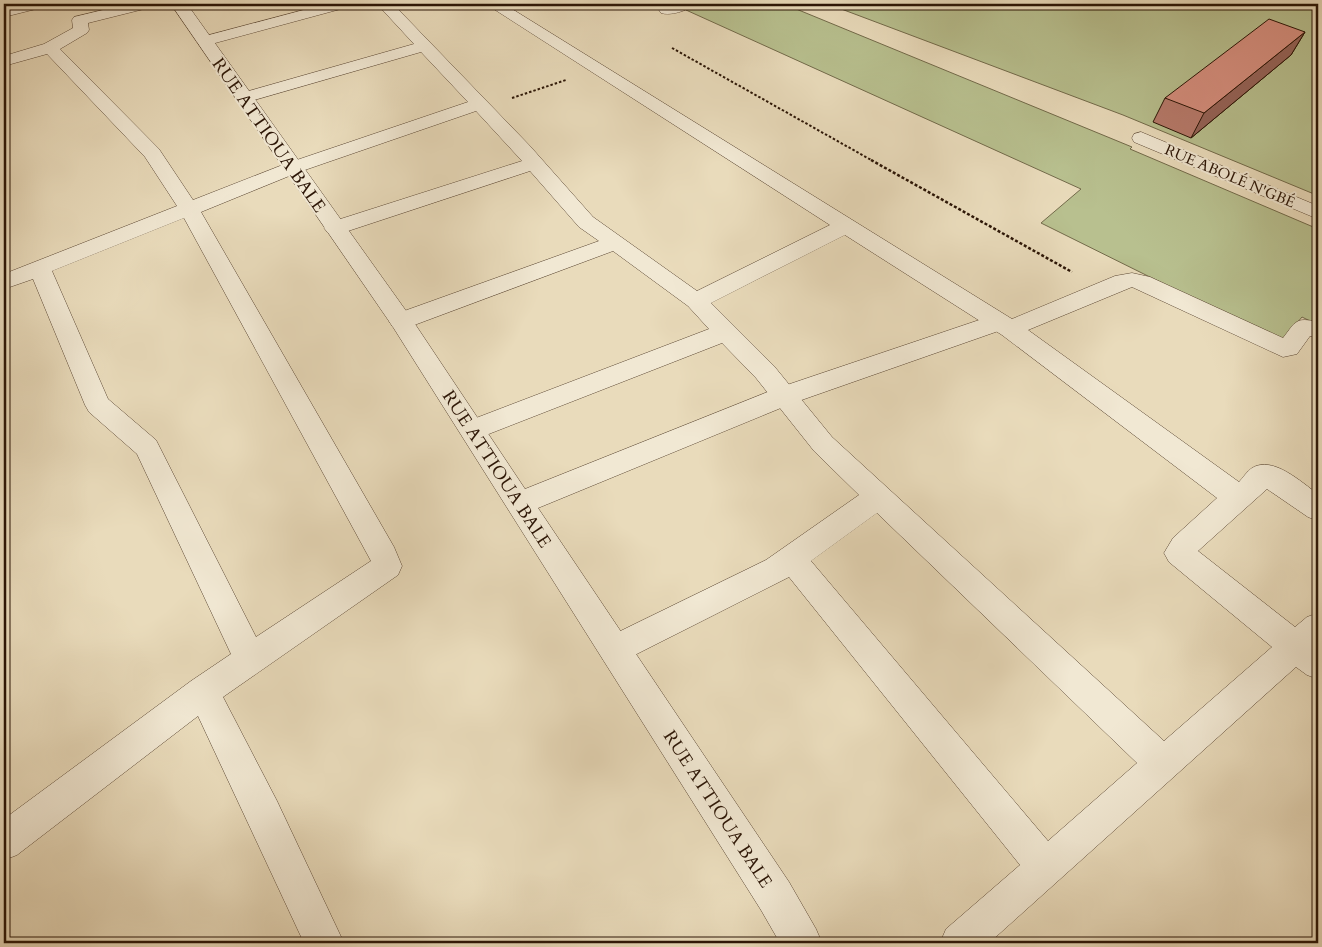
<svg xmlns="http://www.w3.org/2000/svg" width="1322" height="947" font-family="Cardo,serif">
  <rect width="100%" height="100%" fill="#e9dbbb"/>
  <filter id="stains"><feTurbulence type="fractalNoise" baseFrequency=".004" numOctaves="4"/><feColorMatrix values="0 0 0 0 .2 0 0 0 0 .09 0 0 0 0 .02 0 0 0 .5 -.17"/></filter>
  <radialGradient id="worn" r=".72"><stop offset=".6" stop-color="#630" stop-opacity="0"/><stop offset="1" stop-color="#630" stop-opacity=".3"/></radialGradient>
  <path fill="#b8c08f" stroke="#726a4a" d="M 707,4 L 784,4 L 1132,147 L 1130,149 L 1318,229 L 1318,325 L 1302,317 L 1281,342 L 1041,223 L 1081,189 L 686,10 Z
    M 828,4 L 1318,4 L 1318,190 L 1314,194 L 1123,115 Z"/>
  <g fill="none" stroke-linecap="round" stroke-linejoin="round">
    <g stroke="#5a4633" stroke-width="1">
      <path id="pedestrian" d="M 128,4 L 155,4 L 152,7 L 88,23 L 89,30 L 87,33 L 60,49 L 159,149 L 193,200 L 285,164 L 468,102 L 421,52 L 244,103 L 238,102 L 235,98 L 238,94 L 414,44 L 377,4 L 393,4 L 530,146 L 593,217 L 697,291 L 830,225 L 486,4 L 504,4 L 1012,319 L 1115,276 L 1132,273 L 1150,277 L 1283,338 C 1296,321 1296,317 1318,322 L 1318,338 L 1310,336 L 1297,354 L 1283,357 L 1132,287 L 1028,330 L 1239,482 C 1243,478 1247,471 1252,468 C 1273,455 1302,483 1318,494 L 1318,521 L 1308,517 L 1267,489 L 1198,551 L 1295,627 L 1307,617 L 1318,613 L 1318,679 L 1307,675 L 1296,667 L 989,943 L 940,943 L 946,929 L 1020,865 L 789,577 L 615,665 L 604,661 L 599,650 L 604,639 L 766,560 L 859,495 L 814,451 L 756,378 L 722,343 L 481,437 L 472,440 L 463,437 L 459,430 L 463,423 L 709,329 L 688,306 L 613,251 L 409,327 L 401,329 L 393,327 L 389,321 L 393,315 L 599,241 L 579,227 L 530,171 L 342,233 L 335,235 L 328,233 L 324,228 L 328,223 L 522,161 L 476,111 L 299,172 L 201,212 L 394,547 L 402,566 L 398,575 L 223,697 L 277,801 L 344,943 L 304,943 L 198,716 L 17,855 L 4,860 L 4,819 L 191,681 L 231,654 L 137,454 L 89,412 L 85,405 L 33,279 L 4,289 L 4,274 L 177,206 L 145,157 L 47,54 L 4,66 L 4,56 L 44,44 L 73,28 L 72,20 L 74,17 ZM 184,218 L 371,561 L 256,637 L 156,440 L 108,399 L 52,271 ZM 845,235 L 1002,335 L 1217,498 L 1173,538 L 1164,553 L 1169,562 L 1272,647 L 1164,741 L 832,437 L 774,366 L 711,303 ZM 877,513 L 1137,763 L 1048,841 L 811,561 Z
        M 326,4 L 351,4 L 348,7 L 204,46 L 196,41 L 198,38 Z"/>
    </g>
    <g stroke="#5a4633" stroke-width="1">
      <path id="minor" d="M 20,4 L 47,4 L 44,7 L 4,17 L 4,7 Z
        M 171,4 L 187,4 L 409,315 L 525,489 L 775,389 L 991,316 L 999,314 L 1007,316 L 1011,322 L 1007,328 L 793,403 L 538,508 L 789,882 L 816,929 L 822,943 L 780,943 L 761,910 L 393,327 Z
        M 671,4 L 694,4 C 688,11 670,16 661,13 L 659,10 L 661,7 Z
        M 1141,132 L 1318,206 L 1318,219 L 1134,142 L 1132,138 L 1134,134 Z"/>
    </g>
    <path stroke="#2b1506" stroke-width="2" stroke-dasharray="2.5 2" stroke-linecap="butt" d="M 672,48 L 873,161
      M 512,98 L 566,80"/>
    <path stroke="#2b1506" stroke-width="2.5" stroke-dasharray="3 2" stroke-linecap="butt" d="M 871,160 L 1072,272"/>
    <use href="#pedestrian" fill="#f1e8d3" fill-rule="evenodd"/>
    <use href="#minor" fill="#f1e8d3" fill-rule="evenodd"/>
  </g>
  <path fill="#b87b6d" stroke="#2b1506" d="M 1305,32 L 1291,55 L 1191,138 L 1153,122 L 1165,98 Z"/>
  <path fill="#966459" stroke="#2b1506" d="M 1305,32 L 1291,55 L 1191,138 L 1204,113 Z"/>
  <path fill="#d68f7f" stroke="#2b1506" d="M 1269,19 L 1305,32 L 1204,113 L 1165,98 Z"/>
  <g text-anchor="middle" stroke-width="4" stroke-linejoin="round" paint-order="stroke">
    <g font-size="15" fill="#2b1506" stroke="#f1e8d3">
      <text transform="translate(1230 176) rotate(23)" y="5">RUE ABOLÉ N'GBÉ</text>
    </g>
    <g font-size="18" fill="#2b1506" stroke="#f1e8d3">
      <text transform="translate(269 135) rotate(55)" y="6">RUE ATTIOUA BALE</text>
      <text transform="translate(497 469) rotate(57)" y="6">RUE ATTIOUA BALE</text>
      <text transform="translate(718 809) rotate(57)" y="6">RUE ATTIOUA BALE</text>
    </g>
  </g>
  <rect width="1322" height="947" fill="none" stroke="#e9dbbb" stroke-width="20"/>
  <rect x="5" y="5" width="1312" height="937" fill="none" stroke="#2b1506" stroke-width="2.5"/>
  <rect x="10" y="10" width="1302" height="927" fill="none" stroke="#2b1506"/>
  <rect width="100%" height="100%" filter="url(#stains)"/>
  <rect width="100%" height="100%" fill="url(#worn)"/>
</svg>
